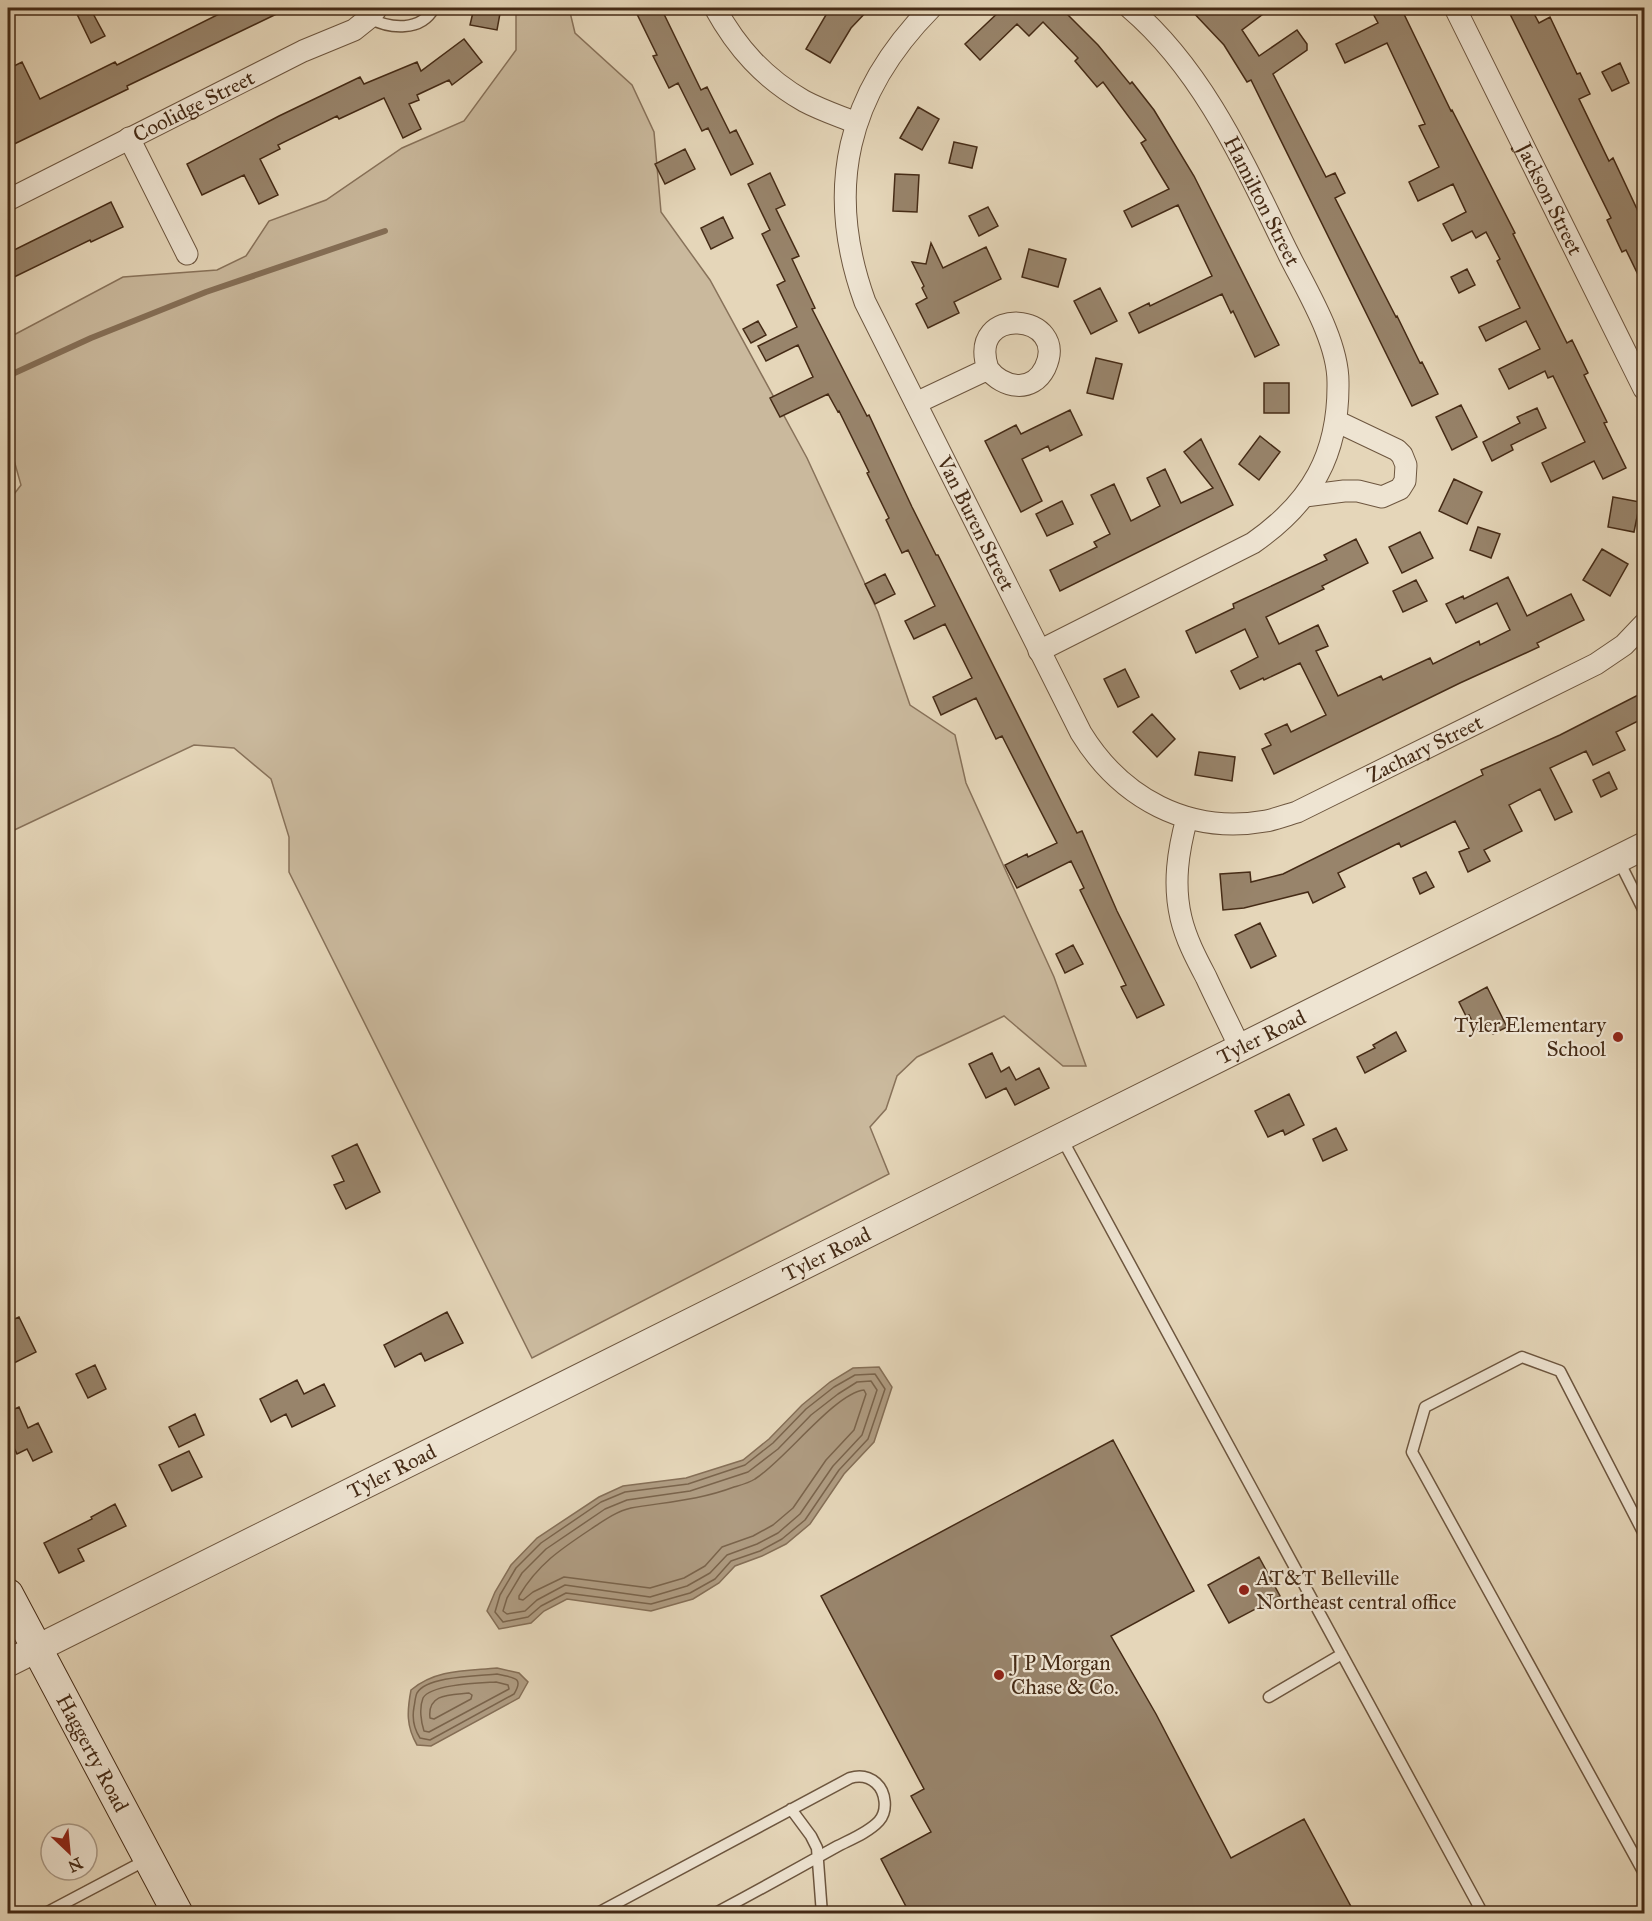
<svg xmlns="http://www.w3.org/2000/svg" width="1652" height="1921" font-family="'IM FELL Great Primer',serif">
  <rect width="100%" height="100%" fill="#e5d6b9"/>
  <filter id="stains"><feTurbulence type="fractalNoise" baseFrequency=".00333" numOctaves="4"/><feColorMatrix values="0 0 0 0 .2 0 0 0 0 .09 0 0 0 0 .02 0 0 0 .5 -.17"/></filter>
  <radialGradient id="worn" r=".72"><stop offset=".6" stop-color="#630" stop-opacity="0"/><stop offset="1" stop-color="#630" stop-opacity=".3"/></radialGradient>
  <path fill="#cab99d" stroke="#88725a" stroke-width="1.5" d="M 516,8 L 569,8 L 575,33 L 632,85 L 654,132 L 661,212 L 710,280 L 807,458 L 878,612 L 910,705 L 955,735 L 966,783 L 1054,977 L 1086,1066 L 1063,1066 L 1004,1016 L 917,1057 L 897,1076 L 886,1109 L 870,1127 L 889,1174 L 532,1358 L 289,872 L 289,837 L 271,779 L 234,748 L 194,745 L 8,833 L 8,502 L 21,485 L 8,439 L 8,338 L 123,277 L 217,270 L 246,256 L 269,221 L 326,200 L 402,148 L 464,121 L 516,50 Z"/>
  <path fill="#af9c82" stroke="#856f57" stroke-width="1.5" d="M 879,1367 L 892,1387 L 874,1442 L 844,1474 L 810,1524 L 786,1544 L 762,1556 L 735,1566 L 719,1583 L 693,1599 L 651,1611 L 567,1599 L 544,1611 L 531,1623 L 499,1629 L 487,1611 L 495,1592 L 511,1565 L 537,1538 L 599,1497 L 623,1486 L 686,1478 L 743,1460 L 769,1439 L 802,1405 L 830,1382 L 853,1368 Z
    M 497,1668 L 519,1673 L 528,1682 L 519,1698 L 431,1746 L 417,1745 C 406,1726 407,1711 411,1690 C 436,1669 466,1671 497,1668 Z"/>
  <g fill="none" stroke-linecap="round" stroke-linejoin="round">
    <path stroke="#7a644c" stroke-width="1.5" d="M 875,1374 L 885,1389 L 868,1439 L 839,1470 L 805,1520 L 782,1539 L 760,1551 L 731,1561 L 715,1579 L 690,1593 L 651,1604 L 566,1593 L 541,1606 L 528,1617 L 503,1622 L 495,1612 L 500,1595 L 516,1568 L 541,1543 L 601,1502 L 625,1492 L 688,1484 L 745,1465 L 773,1443 L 806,1409 L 834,1387 L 855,1375 Z
      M 871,1381 L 877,1390 L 862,1435 L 833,1466 L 800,1514 L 778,1533 L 757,1544 L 727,1555 L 710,1573 L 687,1586 L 650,1597 L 565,1585 L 537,1600 L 525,1611 L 507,1614 L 503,1611 L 507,1598 L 522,1573 L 546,1549 L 605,1509 L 627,1500 L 690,1491 L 748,1472 L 778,1449 L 811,1415 L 838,1394 L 857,1382 Z
      M 864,1390 L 866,1394 L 854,1430 L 826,1460 L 793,1508 L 773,1525 L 753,1536 L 722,1547 L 705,1566 L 684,1578 L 650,1588 L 564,1577 L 533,1592 L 523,1600 L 519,1599 L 519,1596 C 538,1564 561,1549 591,1529 C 603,1521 617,1511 631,1508 C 666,1502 700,1500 734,1487 C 741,1485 749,1483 755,1479 C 784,1461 835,1393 864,1390 Z
      M 497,1674 C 512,1678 525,1676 514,1694 L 430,1740 L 420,1738 C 414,1729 412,1718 414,1707 C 415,1703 415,1697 417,1693 C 427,1676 479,1676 497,1674 Z
      M 496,1682 L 508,1685 L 509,1689 L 429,1732 L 424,1731 C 421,1722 419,1708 423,1698 C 431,1684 481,1683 496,1682 Z
      M 469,1693 L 472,1695 L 471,1699 L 434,1719 L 430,1718 C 427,1693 451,1695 469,1693 Z"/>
    <path stroke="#856f57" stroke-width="6" d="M 8,376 L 91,338 L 206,292 L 385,231"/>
  </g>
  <path fill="#98846b" stroke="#452b16" stroke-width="1.5" d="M 74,8 L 90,8 L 105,36 L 91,43 Z
    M 231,8 L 289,8 L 127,86 L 128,89 L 8,147 L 8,69 L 22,62 L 40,99 L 115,62 L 117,65 Z
    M 474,8 L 501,8 L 497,30 L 470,25 Z
    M 634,8 L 661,8 L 701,90 L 707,87 L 730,133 L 736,130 L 753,164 L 731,175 L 708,128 L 702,131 L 678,83 L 669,88 L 653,56 L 657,55 Z
    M 830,8 L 870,8 L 851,28 L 830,63 L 806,49 Z
    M 1003,8 L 1061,8 L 1098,45 L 1130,84 L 1132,82 L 1154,110 L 1194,176 L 1279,345 L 1255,357 L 1233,311 L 1231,313 L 1222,294 L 1139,333 L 1129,313 L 1149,303 L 1150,306 L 1212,276 L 1178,205 L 1132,227 L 1124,211 L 1169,189 L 1141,143 L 1146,140 L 1103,82 L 1097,87 L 1075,61 L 1078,58 L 1043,22 L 1029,36 L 1017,24 L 980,60 L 965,44 Z
    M 1189,8 L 1271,8 L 1242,30 L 1259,56 L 1297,30 L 1307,44 L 1307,50 L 1273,74 L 1326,177 L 1335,173 L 1345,193 L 1335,198 L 1396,317 L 1397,316 L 1420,363 L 1422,362 L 1438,394 L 1412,406 L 1251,80 L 1247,82 L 1224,45 Z
    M 1370,8 L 1401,8 L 1451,111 L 1452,110 L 1515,233 L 1513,234 L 1567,343 L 1572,340 L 1588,373 L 1584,375 L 1607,422 L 1604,423 L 1626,468 L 1603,479 L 1594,461 L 1551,482 L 1542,463 L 1585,442 L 1553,376 L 1548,378 L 1545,371 L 1509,389 L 1499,369 L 1540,349 L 1526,321 L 1486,341 L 1479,327 L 1520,308 L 1497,261 L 1500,259 L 1486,232 L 1476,238 L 1472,231 L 1452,241 L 1443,224 L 1466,212 L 1453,184 L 1418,201 L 1409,182 L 1439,167 L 1419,126 L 1425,124 L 1387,43 L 1345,63 L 1336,44 L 1378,23 Z
    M 1507,8 L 1531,8 L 1539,23 L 1550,17 L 1577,74 L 1580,73 L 1590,94 L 1579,99 L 1609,161 L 1613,158 L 1644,224 L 1644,287 L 1626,250 L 1622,252 L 1607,220 L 1611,218 Z
    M 464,39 L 482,62 L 452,85 L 449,80 L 417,95 L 419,100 L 409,104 L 421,129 L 403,138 L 384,98 L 339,119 L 337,116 L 278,145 L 280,149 L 260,159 L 278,195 L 259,204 L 244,175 L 202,195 L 187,164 L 279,116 L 360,77 L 364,84 L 417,62 L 421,71 Z
    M 1620,63 L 1629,83 L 1612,91 L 1602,72 Z
    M 918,107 L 939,119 L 922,150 L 900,138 Z
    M 954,142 L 977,147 L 972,168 L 949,163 Z
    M 685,149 L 695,169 L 665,184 L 655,164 Z
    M 770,173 L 785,205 L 776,209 L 799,256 L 792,259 L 815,308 L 812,309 L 867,416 L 869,415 L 912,507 L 936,555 L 938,555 L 1077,833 L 1082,831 L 1117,911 L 1164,1005 L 1137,1018 L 1121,987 L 1126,985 L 1080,890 L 1084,888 L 1071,861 L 1017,888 L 1005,865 L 1027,854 L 1028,857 L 1057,843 L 1002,736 L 996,739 L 976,698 L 941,715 L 933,697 L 972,678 L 945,624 L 914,639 L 905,621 L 935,606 L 908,550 L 902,553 L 886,520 L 889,518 L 867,473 L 869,472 L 839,411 L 838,412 L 828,394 L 780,417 L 770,398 L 813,377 L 798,345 L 766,361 L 758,346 L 797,327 L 777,285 L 785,281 L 762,234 L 770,230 L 748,184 Z
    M 895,174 L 919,175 L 917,212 L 893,211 Z
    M 111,202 L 123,227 L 91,242 L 90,240 L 8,280 L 8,253 Z
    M 988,207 L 998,226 L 979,236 L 969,216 Z
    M 723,217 L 733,238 L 711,249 L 701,228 Z
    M 931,243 L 943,268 L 986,247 L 1001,279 L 954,302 L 959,313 L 928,328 L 916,304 L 927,298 L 922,288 L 924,286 L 912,262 L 926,264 Z
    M 1029,249 L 1066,259 L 1058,287 L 1022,277 Z
    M 1467,269 L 1475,285 L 1459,293 L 1451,277 Z
    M 1100,288 L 1117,321 L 1091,334 L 1074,301 Z
    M 758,321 L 766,335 L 751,343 L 743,329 Z
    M 1096,358 L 1122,364 L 1113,399 L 1087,393 Z
    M 1264,383 L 1289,383 L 1289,413 L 1264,413 Z
    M 1461,405 L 1477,437 L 1452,450 L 1436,417 Z
    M 1537,408 L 1546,428 L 1511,445 L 1513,450 L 1492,461 L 1483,442 L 1520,423 L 1517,417 Z
    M 1070,410 L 1082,435 L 1050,451 L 1048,446 L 1022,459 L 1042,501 L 1021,512 L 985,441 L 1016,425 L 1021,434 Z
    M 1260,436 L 1280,452 L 1259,480 L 1239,464 Z
    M 1201,439 L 1233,505 L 1060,591 L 1050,570 L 1097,547 L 1094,542 L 1110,534 L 1091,495 L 1114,484 L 1131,521 L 1160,506 L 1147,478 L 1165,469 L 1181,503 L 1213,488 L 1184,452 Z
    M 1454,479 L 1482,492 L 1467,524 L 1439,511 Z
    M 1613,497 L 1640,502 L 1634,532 L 1608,527 Z
    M 1062,501 L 1073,524 L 1047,536 L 1036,514 Z
    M 1478,527 L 1500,534 L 1491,558 L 1470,550 Z
    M 1420,532 L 1433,558 L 1402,573 L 1389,547 Z
    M 1356,539 L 1368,563 L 1322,586 L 1324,589 L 1266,617 L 1279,644 L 1318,625 L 1328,646 L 1316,651 L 1338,696 L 1381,676 L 1383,680 L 1430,658 L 1433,664 L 1479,641 L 1480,645 L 1510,630 L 1497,603 L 1456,623 L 1446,604 L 1463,596 L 1464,599 L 1508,577 L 1527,616 L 1571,594 L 1584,620 L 1537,643 L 1539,647 L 1460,683 L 1274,774 L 1262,749 L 1271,745 L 1265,734 L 1287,724 L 1291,732 L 1326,715 L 1300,663 L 1264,680 L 1263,678 L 1240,689 L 1231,671 L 1258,657 L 1245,629 L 1196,653 L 1186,631 L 1234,608 L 1233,604 L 1327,560 L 1324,555 Z
    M 1602,549 L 1628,564 L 1610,596 L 1583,580 Z
    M 885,574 L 895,594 L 875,604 L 865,584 Z
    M 1416,580 L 1427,601 L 1403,612 L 1393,591 Z
    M 1125,669 L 1139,697 L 1118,707 L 1104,679 Z
    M 1644,692 L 1644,718 L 1616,732 L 1625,750 L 1593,765 L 1586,751 L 1550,768 L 1572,812 L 1555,820 L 1540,789 L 1509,805 L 1522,831 L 1484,850 L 1490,861 L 1468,872 L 1459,852 L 1469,848 L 1455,821 L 1401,847 L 1399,843 L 1338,873 L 1345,887 L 1313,903 L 1308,892 L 1244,908 L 1223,910 L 1220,874 L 1250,872 L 1251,882 L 1283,874 L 1483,775 L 1481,770 L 1560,735 Z
    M 1152,714 L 1175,739 L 1157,757 L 1133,732 Z
    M 1199,752 L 1235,757 L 1232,781 L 1195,775 Z
    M 1609,772 L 1617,789 L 1601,797 L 1593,780 Z
    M 1426,872 L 1434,887 L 1420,894 L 1413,878 Z
    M 1260,923 L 1276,956 L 1251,968 L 1235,935 Z
    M 1073,945 L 1083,964 L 1065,973 L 1056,954 Z
    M 1487,987 L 1507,1027 L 1493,1034 L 1489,1027 L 1478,1032 L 1469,1015 L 1466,1016 L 1459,1002 Z
    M 1396,1032 L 1406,1051 L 1365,1073 L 1357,1057 L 1375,1048 L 1373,1045 Z
    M 992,1053 L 1001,1072 L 1009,1067 L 1016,1080 L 1039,1068 L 1049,1088 L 1015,1105 L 1006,1088 L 986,1098 L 969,1064 Z
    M 1289,1094 L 1304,1125 L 1285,1135 L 1283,1130 L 1268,1137 L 1255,1111 Z
    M 1336,1128 L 1347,1150 L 1323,1161 L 1313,1139 Z
    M 357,1144 L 380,1192 L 346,1209 L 334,1185 L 344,1181 L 332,1156 Z
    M 447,1312 L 463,1343 L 425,1361 L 421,1353 L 395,1367 L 384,1345 Z
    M 19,1317 L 36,1352 L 8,1366 L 8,1322 Z
    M 95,1365 L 106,1389 L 88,1398 L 76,1374 Z
    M 297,1380 L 304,1394 L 324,1384 L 335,1406 L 292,1427 L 286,1414 L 271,1422 L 260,1399 Z
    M 19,1407 L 28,1428 L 38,1423 L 52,1452 L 33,1461 L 27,1449 L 17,1454 L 8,1435 L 8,1412 Z
    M 195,1414 L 204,1435 L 179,1447 L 169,1427 Z
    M 1113,1440 L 1194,1591 L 1111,1636 L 1156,1714 L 1231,1858 L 1304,1819 L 1355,1914 L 910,1914 L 881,1859 L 931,1832 L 911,1796 L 924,1789 L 821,1596 Z
    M 189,1451 L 202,1477 L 172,1491 L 159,1465 Z
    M 115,1504 L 126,1526 L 78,1549 L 84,1561 L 59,1573 L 44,1543 L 92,1519 L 91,1517 Z
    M 1259,1557 L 1280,1596 L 1229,1623 L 1208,1585 Z"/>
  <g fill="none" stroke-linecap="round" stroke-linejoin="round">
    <g stroke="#6d563f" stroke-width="13">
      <path id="service" d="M 369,18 C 390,29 421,32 434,8
        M 1618,859 L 1644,911
        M 1061,1137 L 1483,1914
        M 1644,1534 L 1560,1371 L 1522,1357 L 1425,1407 L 1412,1452 L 1644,1873
        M 1269,1697 L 1342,1654
        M 791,1809 L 811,1836 L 817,1848 L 822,1914
        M 8,1911 L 9,1914
        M 44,1914 L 148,1859
        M 596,1914 L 850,1778 C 860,1775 868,1776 876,1783 C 886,1792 888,1811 879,1821 C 868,1833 849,1840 836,1847 C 795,1870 755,1892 714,1914"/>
    </g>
    <g stroke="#6d563f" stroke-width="23">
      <g id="minor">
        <path d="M 715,8 C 737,48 764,78 804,101 C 821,110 839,116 856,123"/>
        <path id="s1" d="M 931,8 C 847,93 824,189 865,302 L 1081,733 C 1121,798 1188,835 1266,821 C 1276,819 1287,815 1297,812 L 1596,664 L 1624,645 L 1644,624"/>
        <path id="s2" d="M 1455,8 L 1644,389"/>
        <path d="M 129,138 L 187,254"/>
        <path id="s3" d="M 8,200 L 303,51 L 354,30 L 369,18 L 377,8"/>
        <path d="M 916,403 L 988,369 C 1003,388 1032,394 1045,368 C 1071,313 966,303 988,369"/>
        <path d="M 1305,496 L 1344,491 L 1358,491 L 1382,497 L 1400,489 L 1405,481 L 1406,465 L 1402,455 L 1397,450 L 1336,421"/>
        <path d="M 1039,651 L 1253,543 C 1312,502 1339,454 1338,382 C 1338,341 1307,291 1289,255 C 1246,168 1206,73 1130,8"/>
        <path d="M 1187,818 C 1178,851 1173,884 1181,918 C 1186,939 1196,958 1206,977 C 1217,1001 1229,1024 1240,1048"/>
      </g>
    </g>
    <g stroke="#6d563f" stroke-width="29">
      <g id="tertiary">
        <path id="s4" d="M 8,1663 L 1644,846"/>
      </g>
    </g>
    <g stroke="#452b16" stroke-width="32">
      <g id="secondary">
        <path id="s5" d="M 8,1594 L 178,1914"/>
      </g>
    </g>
    <use href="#service" stroke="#eee4d2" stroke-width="10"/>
    <use href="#minor" stroke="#eee4d2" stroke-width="21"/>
    <use href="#tertiary" stroke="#eee4d2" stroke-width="27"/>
    <use href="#secondary" stroke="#eee4d2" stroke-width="30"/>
  </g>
  <g fill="#8f2418" stroke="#eee4d2" stroke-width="2">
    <circle cx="1618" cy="1037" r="6"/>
    <circle cx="1244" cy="1590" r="6"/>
    <circle cx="999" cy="1675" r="6"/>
  </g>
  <g text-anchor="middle" stroke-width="4.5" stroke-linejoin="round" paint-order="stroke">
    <g font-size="21" fill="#452b16" stroke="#eee4d2">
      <text dy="7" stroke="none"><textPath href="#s3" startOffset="208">Coolidge Street</textPath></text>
      <text dy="7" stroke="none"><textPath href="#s2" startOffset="213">Jackson Street</textPath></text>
      <text transform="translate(1262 201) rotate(63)" y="7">Hamilton Street</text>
      <text dy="7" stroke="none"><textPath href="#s1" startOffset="568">Van Buren Street</textPath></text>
      <text dy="7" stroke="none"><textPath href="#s1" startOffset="1196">Zachary Street</textPath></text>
      <text dy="7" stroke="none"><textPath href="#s4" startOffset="1401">Tyler Road</textPath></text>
      <text dy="7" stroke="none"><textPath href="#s4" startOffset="915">Tyler Road</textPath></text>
      <text dy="7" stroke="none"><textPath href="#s4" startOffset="429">Tyler Road</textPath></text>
      <text dy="7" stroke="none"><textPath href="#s5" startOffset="180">Haggerty Road</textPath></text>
    </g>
    <g font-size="21" fill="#452b16" stroke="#eee4d2" text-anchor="start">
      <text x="1606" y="1032" text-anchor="end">Tyler Elementary<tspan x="1606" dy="24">School</tspan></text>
      <text x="1256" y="1585">AT&amp;T Belleville<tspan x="1256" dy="24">Northeast central office</tspan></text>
      <text x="1011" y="1670">J P Morgan<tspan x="1011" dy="24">Chase &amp; Co.</tspan></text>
    </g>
  </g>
  <rect width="1652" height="1921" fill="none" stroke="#e5d6b9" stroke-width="30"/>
  <rect x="9" y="9" width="1634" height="1903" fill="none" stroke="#452b16" stroke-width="3"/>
  <rect x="15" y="15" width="1622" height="1891" fill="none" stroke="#452b16" stroke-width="1.5"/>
  <g transform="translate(69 1852) rotate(154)"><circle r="28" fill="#eee4d2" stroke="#aa9a87" stroke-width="1.5"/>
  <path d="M0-4.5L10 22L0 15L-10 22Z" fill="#8f2418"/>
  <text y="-9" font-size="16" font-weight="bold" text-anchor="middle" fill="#452b16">N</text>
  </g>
  <rect width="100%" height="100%" filter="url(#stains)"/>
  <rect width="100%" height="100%" fill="url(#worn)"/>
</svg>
